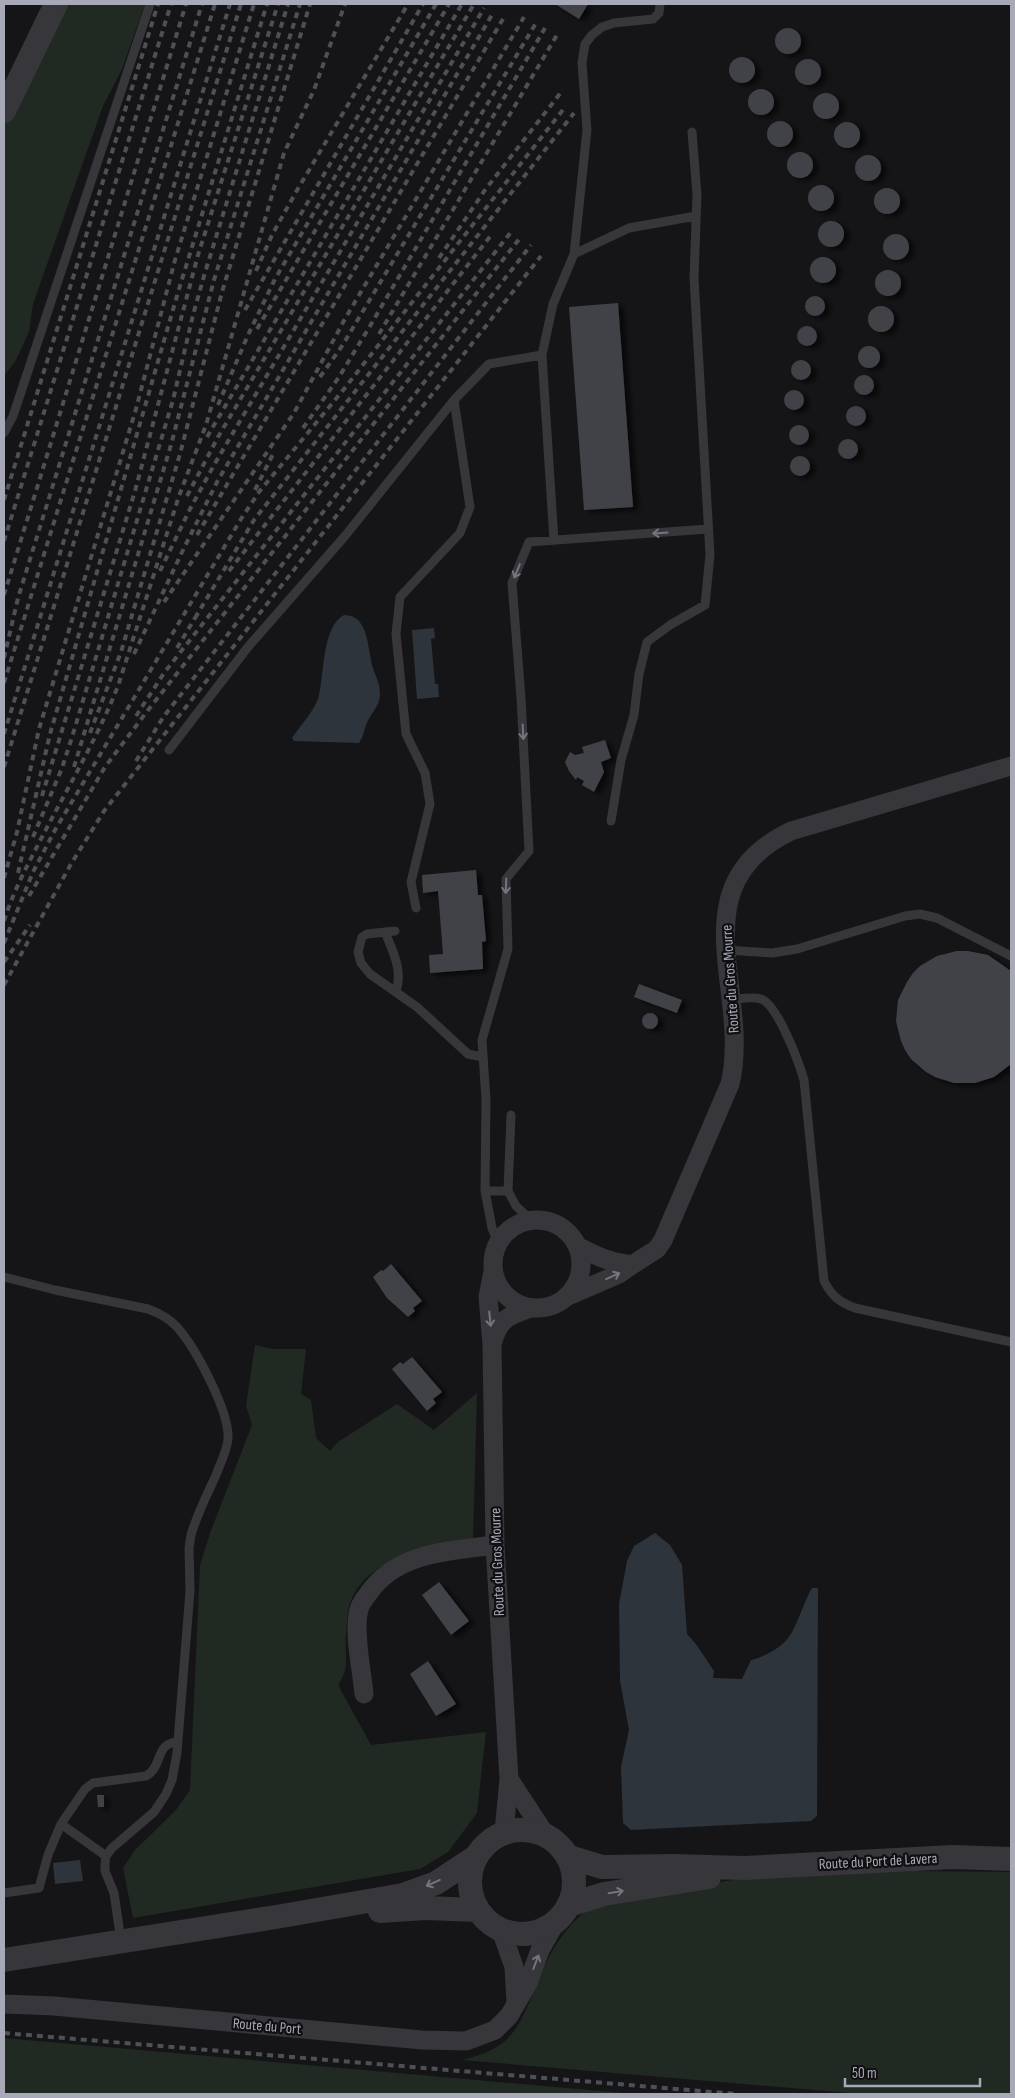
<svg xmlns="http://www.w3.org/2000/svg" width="1015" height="2098" font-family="'Sofia Sans Condensed',sans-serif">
  <defs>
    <filter id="shadow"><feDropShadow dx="5.5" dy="3" stdDeviation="2.5" flood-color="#0009"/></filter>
  </defs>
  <rect width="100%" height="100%" fill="#151517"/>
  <path fill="#212923" d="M 64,4 L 145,4 L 122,69 L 103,106 L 33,304 L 29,332 L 16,360 L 4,376 L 4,125 Z
    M 255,1345 L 273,1349 L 306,1349 L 301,1394 L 311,1400 L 316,1438 L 330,1451 L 338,1442 L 397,1404 L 434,1430 L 477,1393 L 473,1539 C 432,1548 374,1554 353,1596 C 347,1607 347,1621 346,1634 C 344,1654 351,1667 338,1685 L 371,1745 L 486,1732 L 477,1813 L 448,1852 L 420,1869 L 133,1918 L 123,1868 L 135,1850 L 176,1810 L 190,1790 L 200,1565 L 210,1533 L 252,1425 L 246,1406 Z
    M 914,1871 L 1011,1872 L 1011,2094 L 862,2094 L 462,2060 C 477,2056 491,2052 504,2042 C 523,2025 529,2001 539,1978 C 551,1950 567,1923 593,1906 L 748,1877 Z
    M 4,2038 L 635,2094 L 4,2094 Z"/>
  <path fill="#2e343c" d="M 344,615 C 370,615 367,650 373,668 C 376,677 380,684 380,694 C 380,707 370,713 366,725 C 364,731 363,737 359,743 L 294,741 L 292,738 C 300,726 313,712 318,699 C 325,675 321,628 344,615 Z
    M 434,628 L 435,638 L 431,639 L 435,684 L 438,684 L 439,697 L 417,699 L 412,630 Z
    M 655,1533 L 670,1545 L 682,1565 L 687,1634 C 698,1645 705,1658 714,1671 L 713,1678 L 742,1679 L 751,1660 C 763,1657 780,1649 788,1638 C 796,1629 804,1601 812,1588 L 818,1588 L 817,1816 L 811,1821 L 631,1830 L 623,1823 L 621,1767 L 629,1730 L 620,1681 L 619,1604 L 627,1561 L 634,1546 Z
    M 80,1860 L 83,1881 L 55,1884 L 53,1863 Z"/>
  <path fill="#414247" filter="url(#shadow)" d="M 555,4 L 588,4 L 579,19 Z
    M775 41a13 13 0 1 1 26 0a13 13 0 1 1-26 0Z
    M729 70a13 13 0 1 1 26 0a13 13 0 1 1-26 0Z
    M795 72a13 13 0 1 1 26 0a13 13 0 1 1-26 0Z
    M748 102a13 13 0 1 1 26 0a13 13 0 1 1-26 0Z
    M813 106a13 13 0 1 1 26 0a13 13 0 1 1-26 0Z
    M767 134a13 13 0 1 1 26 0a13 13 0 1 1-26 0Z
    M834 135a13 13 0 1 1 26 0a13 13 0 1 1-26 0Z
    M787 165a13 13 0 1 1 26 0a13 13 0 1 1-26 0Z
    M855 168a13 13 0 1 1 26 0a13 13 0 1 1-26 0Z
    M808 198a13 13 0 1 1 26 0a13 13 0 1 1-26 0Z
    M874 201a13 13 0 1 1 26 0a13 13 0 1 1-26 0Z
    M818 234a13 13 0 1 1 26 0a13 13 0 1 1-26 0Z
    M883 247a13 13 0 1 1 26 0a13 13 0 1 1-26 0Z
    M810 270a13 13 0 1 1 26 0a13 13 0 1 1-26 0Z
    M875 283a13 13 0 1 1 26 0a13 13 0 1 1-26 0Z
    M805 306a10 10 0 1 1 20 0a10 10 0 1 1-20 0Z
    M 618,303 L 633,507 L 584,510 L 569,307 Z
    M868 319a13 13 0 1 1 26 0a13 13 0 1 1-26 0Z
    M797 336a10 10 0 1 1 20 0a10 10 0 1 1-20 0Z
    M858 357a11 11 0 1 1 22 0a11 11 0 1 1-22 0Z
    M791 370a10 10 0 1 1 20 0a10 10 0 1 1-20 0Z
    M854 385a10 10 0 1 1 20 0a10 10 0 1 1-20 0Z
    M784 400a10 10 0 1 1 20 0a10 10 0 1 1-20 0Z
    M846 416a10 10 0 1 1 20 0a10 10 0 1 1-20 0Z
    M789 435a10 10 0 1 1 20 0a10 10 0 1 1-20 0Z
    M838 449a10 10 0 1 1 20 0a10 10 0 1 1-20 0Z
    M790 466a10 10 0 1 1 20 0a10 10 0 1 1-20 0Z
    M 605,740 L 611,758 L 601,762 L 604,772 L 594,792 L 582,785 L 584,781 L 577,777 L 576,780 L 569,771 L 565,762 L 570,752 L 575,755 L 584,753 L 582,747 Z
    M 476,870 L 478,895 L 482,895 L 486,941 L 482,942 L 483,969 L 430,973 L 429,955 L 443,954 L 438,891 L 423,893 L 422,875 Z
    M 957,951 L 968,951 L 988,955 L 1011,971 L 1011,1064 L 994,1077 L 975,1083 L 954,1083 L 935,1077 L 926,1072 L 911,1059 L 905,1050 L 901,1041 L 896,1021 L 898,1000 L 907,982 L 913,973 L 920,966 L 937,956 Z
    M 639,984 L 682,1000 L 677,1013 L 634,997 Z
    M642 1021a8 8 0 1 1 16 0a8 8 0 1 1-16 0Z
    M 391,1264 L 422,1301 L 413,1308 L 415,1311 L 408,1317 L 387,1298 L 373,1277 L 381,1270 L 383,1271 Z
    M 412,1357 L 442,1392 L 433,1399 L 436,1403 L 427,1411 L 392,1369 L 400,1362 L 403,1364 Z
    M 439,1582 L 469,1621 L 451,1635 L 422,1595 Z
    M 428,1661 L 456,1704 L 436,1716 L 410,1674 Z
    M 97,1795 L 104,1795 L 104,1807 L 98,1807 Z"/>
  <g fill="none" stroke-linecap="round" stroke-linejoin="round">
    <path stroke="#36363b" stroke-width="9" d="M 574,254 L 587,130 L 582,63 L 585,44 L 592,35 L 602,27 L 614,23 L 653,19 L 659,13 L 660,4
      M 4,433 L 13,416 L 150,4
      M 554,541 L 542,355 L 553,304 L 574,254 L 629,228 L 696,216
      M 169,750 L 248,647 L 345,536 L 454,400
      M 611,821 L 621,760 L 634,715 L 639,674 L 647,642 L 670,625 L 705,605 L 710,555 L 694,278 L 697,195 L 692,132
      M 416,908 L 411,882 L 430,804 L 425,773 L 406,734 L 396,634 L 400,597 L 460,533 L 470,507 L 454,400 L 489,364 L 542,355
      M 395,931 L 367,934 L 362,937 L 358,952 L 361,963 L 370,974 L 417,1007 L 468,1054 L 483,1057
      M 385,932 C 393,952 403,970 396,992
      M 726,950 L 772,953 L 797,949 L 905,916 L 920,914 L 937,918 L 1011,956
      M 730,1000 C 740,999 752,996 761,999 C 778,1005 799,1063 804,1080 L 824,1281 C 832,1296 839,1302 855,1308 L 1011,1342
      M 485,1191 L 508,1191 L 516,1206 L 531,1220
      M 508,1191 L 511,1115
      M 498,1243 L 492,1228 L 485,1191 L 486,1100 L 482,1040 L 508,949 L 506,879 L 529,851 L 521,698 L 512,583 L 529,542 L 708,529
      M 4,1277 L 55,1290 L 148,1309 C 159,1313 169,1318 177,1327 C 195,1347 230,1412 228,1439 C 227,1451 220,1464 216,1475 C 207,1495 197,1514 191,1535 L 189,1548 L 190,1591 L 177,1753 L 172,1780 L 166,1794 L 154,1812 L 112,1848 L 106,1856 L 105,1864 L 105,1871 L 114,1893 L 121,1941
      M 61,1824 L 106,1856
      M 4,1893 L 39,1888 L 48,1855 L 61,1824 L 85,1789 L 93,1783 L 146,1776 C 164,1766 154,1743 178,1742"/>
    <path stroke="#36363b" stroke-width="19" d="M493 1264a44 44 0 1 1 88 0a44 44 0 1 1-88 0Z
      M 632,1265 L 657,1249 L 663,1240 L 730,1084 C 752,993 676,886 791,831 L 1011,766
      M 493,1271 L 488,1297 L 492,1344 C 499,1319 507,1316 531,1308
      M 568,1296 L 619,1274 L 632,1265 C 611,1263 596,1256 577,1246
      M 492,1344 L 495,1545 L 509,1779
      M 364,1694 C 362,1672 354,1635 358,1614 C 359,1606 363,1600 368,1594 C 396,1552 449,1551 495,1545
      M 504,1832 L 509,1779 L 545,1834
      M 501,1930 L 514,1967 L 516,2003
      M 4,2004 L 54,2006 L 422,2040 L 466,2041 L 495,2030 L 509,2016 L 516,2004 L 528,1983 L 540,1950 L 557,1920"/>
    <path stroke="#36363b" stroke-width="24" d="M 4,111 L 56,4
      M470 1882a52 52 0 1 1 104 0a52 52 0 1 1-104 0Z
      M 569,1857 L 602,1867 L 673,1866 L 745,1868 L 953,1857 L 1011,1859
      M 569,1905 L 604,1894 L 709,1877
      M 380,1911 L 426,1908 L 477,1910
      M 4,1960 L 276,1917 L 403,1895 L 436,1883 L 474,1858"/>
    <path stroke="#4f5056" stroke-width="4" stroke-dasharray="6 5" stroke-linecap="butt" d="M 439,258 L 485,190 L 562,91
      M 256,271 L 272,235 L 296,192 L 408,4
      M 245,310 L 423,4
      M 257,329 L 449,4
      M 379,334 L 557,35
      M 320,377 L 342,346 L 536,23
      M 218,405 L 248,335 L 275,279 L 436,4
      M 303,428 L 339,377 L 370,326 L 545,28
      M 207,437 L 462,4
      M 255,490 L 273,454
      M 187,496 L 218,437 L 474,4
      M 4,500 L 158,4
      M 197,535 L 503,19
      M 4,541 L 171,4
      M 160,571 L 190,509 L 214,465 L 484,8
      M 229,571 L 492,234
      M 4,595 L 186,4
      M 164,602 L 294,413 L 346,317 L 524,17
      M 195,618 L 254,520 L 574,113
      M 177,648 L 198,613
      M 134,654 L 183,550 L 217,482 L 493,13
      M 4,658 L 18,598 L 202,4
      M 4,683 L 215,4
      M 136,716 L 164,673 L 511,232
      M 90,733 L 121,652 L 180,454 L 222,292 L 310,4
      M 4,734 L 230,4
      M 136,761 L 164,716 L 186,688 L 531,245
      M 4,767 L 241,4
      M 74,767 L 171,445 L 214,280 L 300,4
      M 42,796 L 135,491 L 198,255 L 278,4
      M 33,837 L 62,768 L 73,734 L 173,400 L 193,315 L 204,276 L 288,4
      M 18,873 L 50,734 L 179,289 L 267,4
      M 4,878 L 17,832 L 39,729 L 136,409 L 175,260 L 254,4
      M 29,896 L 105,767 L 145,714 L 520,238
      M 4,921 C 13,892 28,864 42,837 C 68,787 97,739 118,686 L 179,496 L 206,425 L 284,153 L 314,90 L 345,4
      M 4,943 L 33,872 L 55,830 L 241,519 L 259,492 L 344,389 L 566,106
      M 4,962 L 30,925
      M 4,985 L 71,864 L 104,811 L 541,256
      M 4,2033 L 737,2094"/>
  </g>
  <defs><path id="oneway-shaft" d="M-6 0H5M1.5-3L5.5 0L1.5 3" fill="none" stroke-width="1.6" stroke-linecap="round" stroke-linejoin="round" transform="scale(1.25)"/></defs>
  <g stroke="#74767f">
    <use href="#oneway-shaft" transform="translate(660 533) rotate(176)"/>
    <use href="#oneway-shaft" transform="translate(517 571) rotate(113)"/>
    <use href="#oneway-shaft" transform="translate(523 732) rotate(87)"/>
    <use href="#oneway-shaft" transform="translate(506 886) rotate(92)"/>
    <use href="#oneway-shaft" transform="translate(613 1276) rotate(-24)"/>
    <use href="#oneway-shaft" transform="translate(490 1319) rotate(84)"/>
    <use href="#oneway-shaft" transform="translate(433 1883) rotate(156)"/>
    <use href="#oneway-shaft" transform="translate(616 1892) rotate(-9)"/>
    <use href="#oneway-shaft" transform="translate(536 1962) rotate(-69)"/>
  </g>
  <g text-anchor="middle" stroke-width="4.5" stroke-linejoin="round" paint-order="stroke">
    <g font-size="15" fill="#a7aab6" stroke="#101012">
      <text transform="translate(730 979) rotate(-94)" y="5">Route du Gros Mourre</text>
      <text transform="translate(497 1562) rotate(-92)" y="5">Route du Gros Mourre</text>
      <text transform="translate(878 1861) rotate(-3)" y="5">Route du Port de Lavera</text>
      <text transform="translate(267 2026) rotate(5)" y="5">Route du Port</text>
    </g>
  </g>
  <rect width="1015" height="2098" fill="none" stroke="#a7aab6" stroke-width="10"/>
  <path d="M845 2078v8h135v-8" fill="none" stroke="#a7aab6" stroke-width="2.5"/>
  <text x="852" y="2078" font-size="15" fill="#a7aab6" stroke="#101012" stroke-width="4" paint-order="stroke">50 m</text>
</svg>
